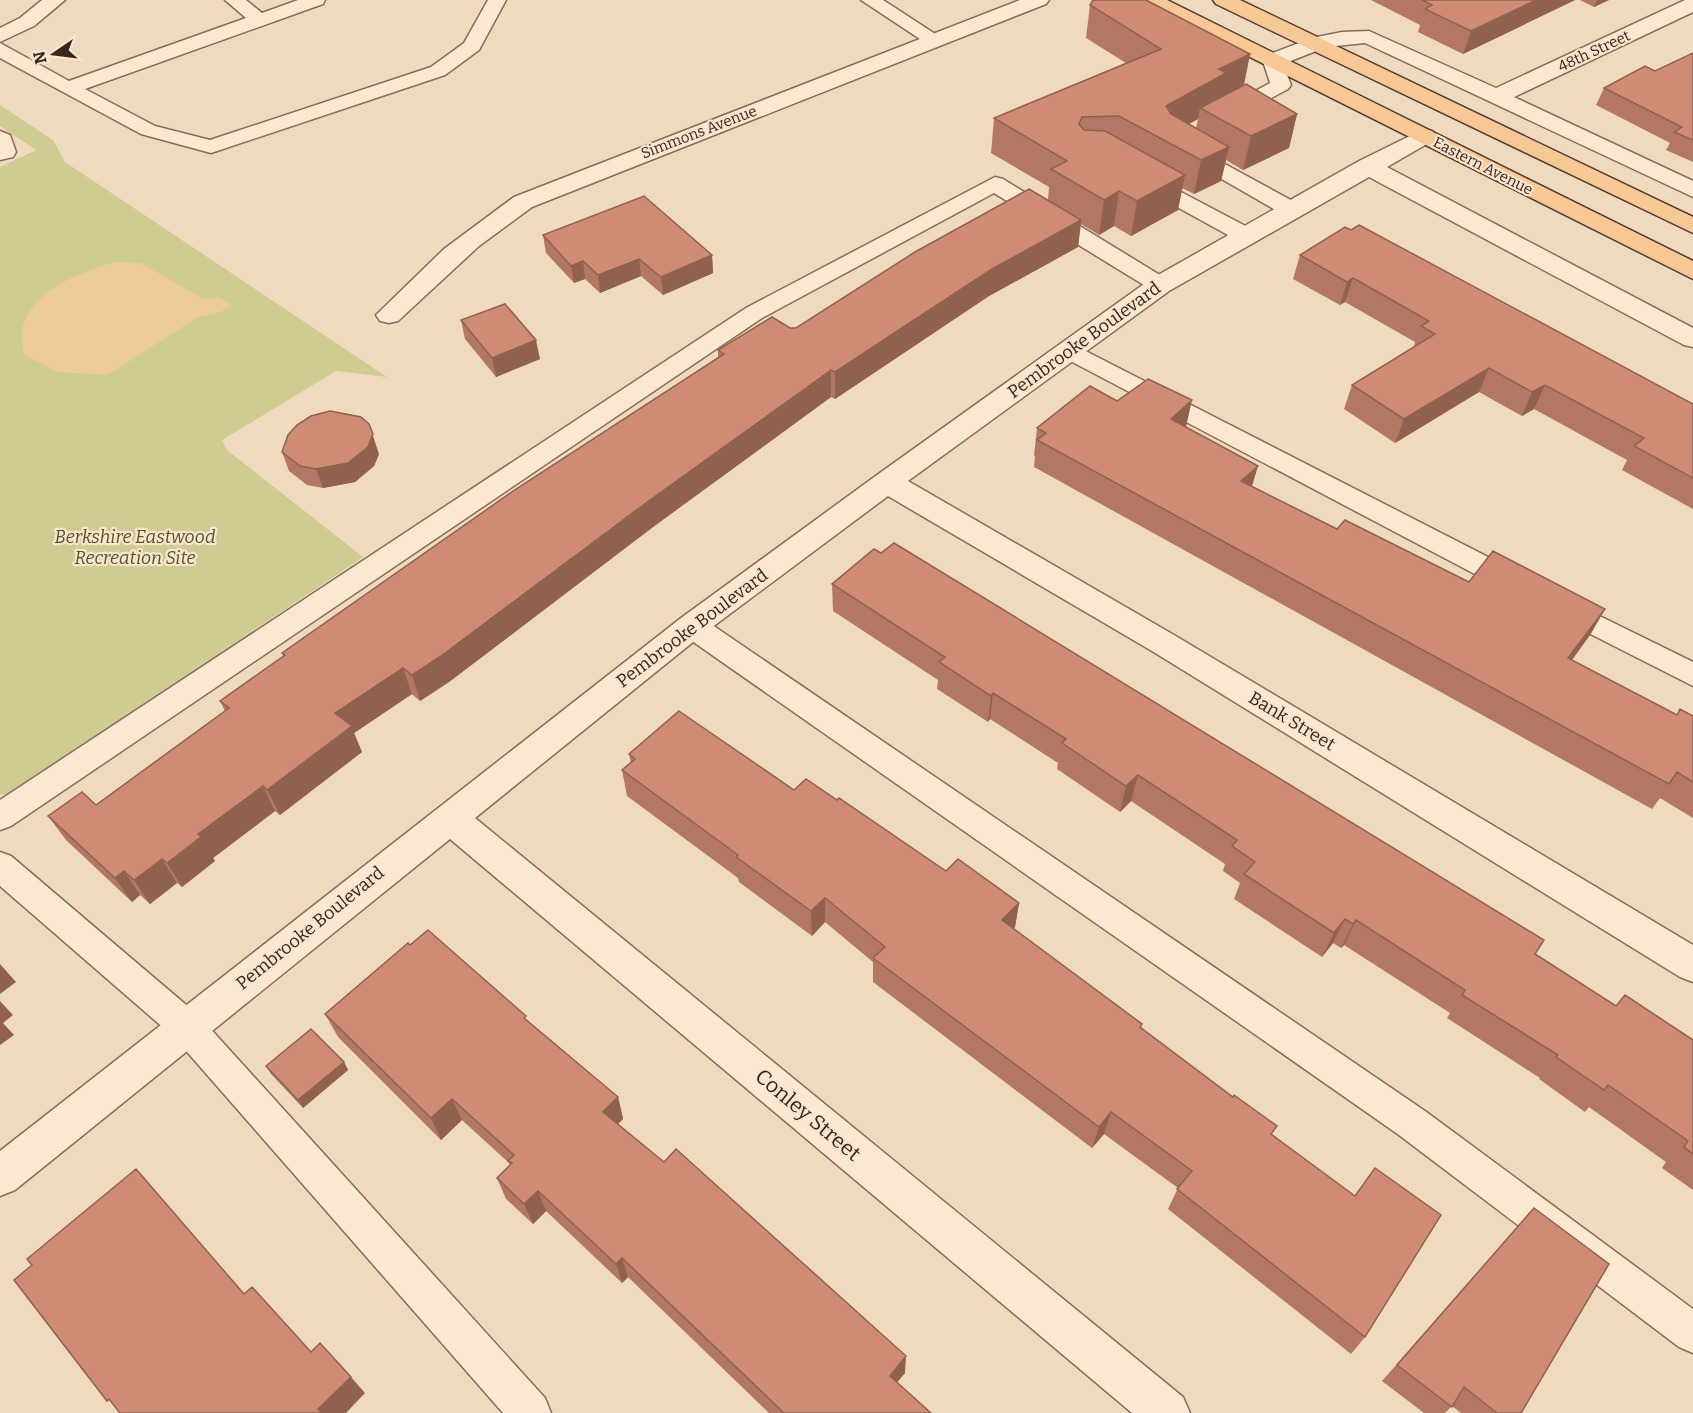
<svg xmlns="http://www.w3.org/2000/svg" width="1693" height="1413" font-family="Bitter,serif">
  <rect width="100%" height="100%" fill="#f0dabf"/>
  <path fill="#cecc93" d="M 0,105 L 53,140 L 65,162 L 387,377 L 336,371 L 222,440 L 227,450 L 363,557 L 6,795 L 0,794 L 0,167 L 36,150 L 0,126 Z"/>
  <path fill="#edca9b" d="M 115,262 L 141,263 L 204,299 L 219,297 L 231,305 L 221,312 L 198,317 L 108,375 L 58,372 L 23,354 C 23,346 20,334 23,326 C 36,286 80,274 115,262 Z"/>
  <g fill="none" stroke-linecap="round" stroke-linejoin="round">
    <g stroke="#896a57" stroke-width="3">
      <path id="lane" d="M 225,0 L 246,0 L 262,13 L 298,0 L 325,0 L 323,4 L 85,89 L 155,126 L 210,140 L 431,67 L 464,43 L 488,0 L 506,0 L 479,50 L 445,75 L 211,153 L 141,134 L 0,58 L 0,43 L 69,81 L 246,18 Z
        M 861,0 L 883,0 L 946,41 L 936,47 L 929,45 Z
        M 1273,55 L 1280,57 L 1291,85 L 1288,89 L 1234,118 L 1220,118 L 1217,114 L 1220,110 L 1270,83 L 1263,61 L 1266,57 Z
        M 0,131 L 10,135 L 16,152 L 13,157 L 0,160 Z
        M 1188,144 L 1300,205 L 1303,210 L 1300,215 L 1284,215 L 1180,155 L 1177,150 L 1180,145 Z
        M 1145,173 L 1253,230 L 1256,235 L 1253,240 L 1237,240 L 1137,185 L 1134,180 L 1137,175 Z
        M 995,177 L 1003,179 L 1168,280 L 1172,285 L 1168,290 L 1152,290 L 994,193 L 762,318 L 11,826 L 0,830 L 0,800 L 746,308 Z
        M 1070,343 L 1527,577 L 1531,584 L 1527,591 L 1517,594 L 1507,591 L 1061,356 L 1058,351 L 1061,346 Z
        M 1559,596 L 1693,662 L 1693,686 L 1549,613 L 1545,606 L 1549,599 Z
        M 692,615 L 702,618 L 1425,1111 L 1693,1309 L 1693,1353 L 1679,1347 L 1399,1135 L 682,634 L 678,626 L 682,618 Z
        M 0,852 L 11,856 L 198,1015 L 545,1398 L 551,1413 L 503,1413 L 174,1037 L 0,886 Z"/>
    </g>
    <g stroke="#896a57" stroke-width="3">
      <path id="street" d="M 42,0 L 65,0 L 34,26 L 0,42 L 0,28 L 20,18 Z
        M 1020,0 L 1049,0 L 1046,4 L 532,207 L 479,246 L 398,321 L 389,323 L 380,321 L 376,315 L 444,249 L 514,197 Z
        M 1685,0 L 1693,0 L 1693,12 L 1514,97 L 1693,181 L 1693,197 L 1365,43 L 1326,47 L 1273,68 L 1265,66 L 1262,61 L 1265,56 L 1312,38 L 1342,32 L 1369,31 L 1496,88 Z
        M 1424,129 L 1432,131 L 1436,136 L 1432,141 L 1387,167 L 1693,328 L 1693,347 L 1684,345 L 1369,177 L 1169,291 L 908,481 L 1174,635 L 1693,945 L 1693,982 L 1680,977 L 1152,651 L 888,496 L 703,634 L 475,818 L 1183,1397 L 1190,1413 L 1132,1413 L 450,839 L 15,1190 L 0,1196 L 0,1151 L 681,618 L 877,475 L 1151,279 L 1359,161 Z"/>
    </g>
    <g stroke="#56392b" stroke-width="3">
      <path id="primary" d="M 1141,0 L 1167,0 L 1693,261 L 1693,279 L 1144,4 Z
        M 1213,0 L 1240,0 L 1693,217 L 1693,233 L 1216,4 Z"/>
    </g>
    <use href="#lane" fill="#fae8d3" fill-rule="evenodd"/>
    <use href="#street" fill="#fae8d3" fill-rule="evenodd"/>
    <use href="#primary" fill="#f5c895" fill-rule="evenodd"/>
  </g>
  <path fill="#b27863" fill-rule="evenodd" d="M 1371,0 L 1575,0 L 1463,54 L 1418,32 L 1420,25 Z
    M 1580,0 L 1609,0 L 1594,7 Z
    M 1090,5 L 1250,54 L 1244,85 L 1297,114 L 1289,148 L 1243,170 L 1226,160 L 1221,181 L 1194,194 L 1182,188 L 1178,210 L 1131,236 L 1114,226 L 1099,235 L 1081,224 L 1078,247 L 989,296 L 835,399 L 831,397 L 653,527 L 449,682 L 420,701 L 412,694 L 354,733 L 362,752 L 280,815 L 275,811 L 213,858 L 215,861 L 182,887 L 177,883 L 150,904 L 140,895 L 132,902 L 66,840 L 48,816 L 96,805 L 225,711 L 220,701 L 283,656 L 282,653 L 718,358 L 718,350 L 790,328 L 796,328 L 1048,200 L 1049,187 L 991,153 L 994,118 L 1126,63 L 1086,38 ZM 1198,119 L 1196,128 L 1189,124 Z
    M 1693,53 L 1693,162 L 1666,150 L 1670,143 L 1596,105 L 1604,88 L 1655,71 Z
    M 543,235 L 712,255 L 713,273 L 663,295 L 641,276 L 600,293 L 585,279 L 574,283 L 546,253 Z
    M 1300,255 L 1693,404 L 1693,509 L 1622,470 L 1627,460 L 1534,409 L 1522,416 L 1479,392 L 1395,443 L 1344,409 L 1352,385 L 1414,347 L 1415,342 L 1345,302 L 1340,305 L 1293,279 Z
    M 461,320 L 540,359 L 496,377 L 465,339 Z
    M 1117,401 L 1186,427 L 1252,486 L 1337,529 L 1469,582 L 1605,609 L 1590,635 L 1572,660 L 1676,714 L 1693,716 L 1693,818 L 1660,798 L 1652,809 L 1034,467 L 1035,456 L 1034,455 L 1037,428 Z
    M 282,452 L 379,454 L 374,466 L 355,482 L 323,488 L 307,485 L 289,471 Z
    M 832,584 L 1535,954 L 1616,1006 L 1693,1040 L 1693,1190 L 1662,1168 L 1666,1162 L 1589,1107 L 1585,1112 L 1539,1079 L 1540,1078 L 1447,1018 L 1450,1013 L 1344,945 L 1341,948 L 1333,943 L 1322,957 L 1234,899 L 1240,883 L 1223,871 L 1225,864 L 1131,801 L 1120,812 L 1057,769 L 1058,763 L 990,719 L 988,722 L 937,689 L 938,680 L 833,611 Z
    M 629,754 L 837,800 L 946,871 L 1019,903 L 1015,927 L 1014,929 L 1142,1024 L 1141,1028 L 1272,1135 L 1365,1337 L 1351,1354 L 1168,1209 L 1178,1188 L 1104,1134 L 1092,1148 L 873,982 L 873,962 L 825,922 L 812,936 L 739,882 L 738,878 L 627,796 L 622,770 L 631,763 Z
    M 410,945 L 528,1021 L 618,1097 L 623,1119 L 618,1124 L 905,1373 L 897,1382 L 931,1413 L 769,1413 L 628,1277 L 622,1283 L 546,1211 L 533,1224 L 506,1199 L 497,1178 L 510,1165 L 509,1163 L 462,1120 L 441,1140 L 338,1037 L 325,1014 Z
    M 344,1062 L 348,1070 L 303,1108 L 271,1074 L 266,1066 Z
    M 1534,1208 L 1521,1413 L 1461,1413 L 1452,1406 L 1445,1413 L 1424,1413 L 1382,1381 Z"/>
  <path fill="#916150" d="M 1536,0 L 1575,0 L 1463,54 L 1471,31 Z
    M 1597,0 L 1609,0 L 1594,7 Z
    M 1250,54 L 1243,88 L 1200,108 L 1198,119 L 1162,139 L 1166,106 L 1219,69 Z
    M 1297,114 L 1289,148 L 1243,170 L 1251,136 Z
    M 1229,147 L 1221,181 L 1194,194 L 1201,160 Z
    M 1185,175 L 1178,210 L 1131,236 L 1137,201 Z
    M 1119,191 L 1114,226 L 1099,235 L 1104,200 Z
    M 1081,220 L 1078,247 L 989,296 L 835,399 L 835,372 L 992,269 Z
    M 712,255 L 713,273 L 663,295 L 661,277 Z
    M 639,259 L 641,276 L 600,293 L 598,275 Z
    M 583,261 L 585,279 L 574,283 L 571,266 Z
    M 1353,278 L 1345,302 L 1340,305 L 1347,282 Z
    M 536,340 L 540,359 L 496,377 L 492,358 Z
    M 1489,368 L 1479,392 L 1395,443 L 1404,419 Z
    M 831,370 L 831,397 L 653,527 L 449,682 L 420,701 L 412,675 L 650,500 Z
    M 1545,385 L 1534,409 L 1522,416 L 1532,392 Z
    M 1192,400 L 1186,427 L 1171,419 Z
    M 369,424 L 379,454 L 374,466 L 355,482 L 323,488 L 316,469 Z
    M 1258,466 L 1250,493 L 1241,481 Z
    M 1605,609 L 1590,635 L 1554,684 L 1568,658 Z
    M 403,668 L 412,694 L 354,733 L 362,752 L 280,815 L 267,790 L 335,713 Z
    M 993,693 L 990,719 L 988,722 L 991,696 Z
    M 1138,775 L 1131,801 L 1120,812 L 1126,786 Z
    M 263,786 L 275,811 L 213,858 L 215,861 L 182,887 L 167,863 L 198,834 Z
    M 162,859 L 177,883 L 150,904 L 134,880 Z
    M 124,871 L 140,895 L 132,902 L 115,878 Z
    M 825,898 L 825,922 L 812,936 L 811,911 Z
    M 1019,903 L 1015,927 L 999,945 L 1002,920 Z
    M 1345,919 L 1333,943 L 1322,957 L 1334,933 Z
    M 1356,920 L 1344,945 L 1341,948 L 1353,924 Z
    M 0,964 L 16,982 L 0,994 Z
    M 0,1001 L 13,1015 L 3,1023 L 14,1035 L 0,1045 Z
    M 344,1062 L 348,1070 L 303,1108 L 298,1100 Z
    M 618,1097 L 623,1119 L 609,1133 L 603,1112 Z
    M 452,1099 L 462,1120 L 441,1140 L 431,1118 Z
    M 1111,1112 L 1104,1134 L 1092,1148 L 1099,1127 Z
    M 538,1191 L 546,1211 L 533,1224 L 524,1204 Z
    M 622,1258 L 628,1277 L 622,1283 L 616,1264 Z
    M 906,1356 L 905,1373 L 889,1392 L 890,1376 Z
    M 351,1377 L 365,1393 L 346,1413 L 322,1413 L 318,1409 Z"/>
  <path fill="#cf8b73" stroke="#916150" stroke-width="1.5" d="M 1093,0 L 1146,0 L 1250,54 L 1219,69 L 1226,73 L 1166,106 L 1171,114 L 1229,147 L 1201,160 L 1119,116 L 1082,117 L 1079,124 L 1084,130 L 1105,131 L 1185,175 L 1137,201 L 1119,191 L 1104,200 L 1051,169 L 1067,161 L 994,118 L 1161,49 L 1090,5 Z
    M 1422,0 L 1536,0 L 1471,31 L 1425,9 L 1432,5 Z
    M 1693,53 L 1693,140 L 1674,132 L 1682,127 L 1604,88 L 1645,66 L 1655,71 Z
    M 1246,84 L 1297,114 L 1251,136 L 1200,108 Z
    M 1029,189 L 1081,220 L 992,269 L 835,372 L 831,370 L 650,500 L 441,656 L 412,675 L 403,668 L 335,713 L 352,726 L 267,790 L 263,786 L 198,834 L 201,837 L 167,863 L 162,859 L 134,880 L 124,871 L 115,878 L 48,816 L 82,792 L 96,805 L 229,708 L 220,701 L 285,655 L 282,653 L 516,489 L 724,354 L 718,350 L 772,317 L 790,328 L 796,328 L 915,252 Z
    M 644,196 L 712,255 L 661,277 L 639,259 L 598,275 L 583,261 L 571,266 L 543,235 Z
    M 1359,225 L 1693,404 L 1693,478 L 1634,446 L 1644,438 L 1545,385 L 1532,392 L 1489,368 L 1404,419 L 1352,385 L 1435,334 L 1421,326 L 1429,321 L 1353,278 L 1347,282 L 1300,255 L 1345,227 L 1351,230 Z
    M 505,304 L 536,340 L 492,358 L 461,320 Z
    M 1148,379 L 1192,400 L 1171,419 L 1258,466 L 1241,481 L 1337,529 L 1345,520 L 1469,582 L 1493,551 L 1605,609 L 1568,658 L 1677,715 L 1680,709 L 1693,716 L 1693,782 L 1677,772 L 1669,784 L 1037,440 L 1046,433 L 1037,428 L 1090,386 L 1117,401 Z
    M 330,411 L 361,417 L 369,424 L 373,434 L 368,447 L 348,463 L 316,469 L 300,466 L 282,452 L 288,435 L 297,425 L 311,416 Z
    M 894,543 L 1544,940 L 1535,954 L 1616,1006 L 1625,995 L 1693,1040 L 1693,1154 L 1684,1147 L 1688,1141 L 1608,1085 L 1604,1090 L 1556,1057 L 1558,1055 L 1462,995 L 1465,990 L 1356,920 L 1353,924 L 1345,919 L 1334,933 L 1244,874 L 1255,862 L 1232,846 L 1237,840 L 1138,775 L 1126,786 L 1062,743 L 1066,739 L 993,693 L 991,696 L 939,662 L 945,657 L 832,584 L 874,549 L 881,553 Z
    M 679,711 L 794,790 L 806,779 L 837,800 L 839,798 L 946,871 L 958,859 L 1019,903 L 1002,920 L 1142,1024 L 1140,1027 L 1233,1097 L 1234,1095 L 1277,1126 L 1271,1134 L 1355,1196 L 1375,1168 L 1441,1215 L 1365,1337 L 1177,1189 L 1192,1171 L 1111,1112 L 1099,1127 L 873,958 L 885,947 L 825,898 L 811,911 L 736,857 L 738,855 L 622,770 L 635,759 L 629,754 Z
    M 428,930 L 526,1016 L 524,1018 L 618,1097 L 603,1112 L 664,1162 L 676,1149 L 906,1356 L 890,1376 L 931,1413 L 784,1413 L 622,1258 L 616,1264 L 538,1191 L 524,1204 L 497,1178 L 512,1163 L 508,1161 L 514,1155 L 452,1099 L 431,1118 L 325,1014 L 408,943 L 410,945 Z
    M 311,1029 L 344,1062 L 298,1100 L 266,1066 Z
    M 136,1169 L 244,1294 L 252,1287 L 311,1352 L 320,1343 L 351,1377 L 318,1409 L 322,1413 L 120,1413 L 109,1399 L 107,1401 L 14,1280 L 32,1265 L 27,1259 Z
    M 1534,1208 L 1609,1264 L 1521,1413 L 1497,1413 L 1464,1387 L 1452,1407 L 1397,1365 Z"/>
  <g text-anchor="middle" stroke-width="4.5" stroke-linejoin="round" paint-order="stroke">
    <g font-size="15" fill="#38251c" stroke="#f7e5cf">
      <text transform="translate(1594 51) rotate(-25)" y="5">48th Street</text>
      <text transform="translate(699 132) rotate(-21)" y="5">Simmons Avenue</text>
      <text transform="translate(1483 166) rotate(27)" y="5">Eastern Avenue</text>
    </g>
    <g font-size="18" fill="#38251c" stroke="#f7e5cf">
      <text transform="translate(1084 340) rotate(-36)" y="6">Pembrooke Boulevard</text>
      <text transform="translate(692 628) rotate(-37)" y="6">Pembrooke Boulevard</text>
      <text transform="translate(1292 721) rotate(31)" y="6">Bank Street</text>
      <text transform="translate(310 928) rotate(-39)" y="6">Pembrooke Boulevard</text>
    </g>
    <g font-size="18" font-style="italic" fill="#505522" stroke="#f7e5cf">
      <text x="135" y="543">Berkshire Eastwood<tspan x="135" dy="21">Recreation Site</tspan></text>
    </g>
    <g font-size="21" fill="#38251c" stroke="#f7e5cf">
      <text transform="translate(808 1115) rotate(40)" y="7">Conley Street</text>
    </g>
  </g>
  <g transform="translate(54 54) rotate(256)" stroke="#f7e5cf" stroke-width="4.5" paint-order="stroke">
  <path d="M0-4.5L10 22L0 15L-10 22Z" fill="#38251c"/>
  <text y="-9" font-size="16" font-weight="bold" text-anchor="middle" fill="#38251c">N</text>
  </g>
</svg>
